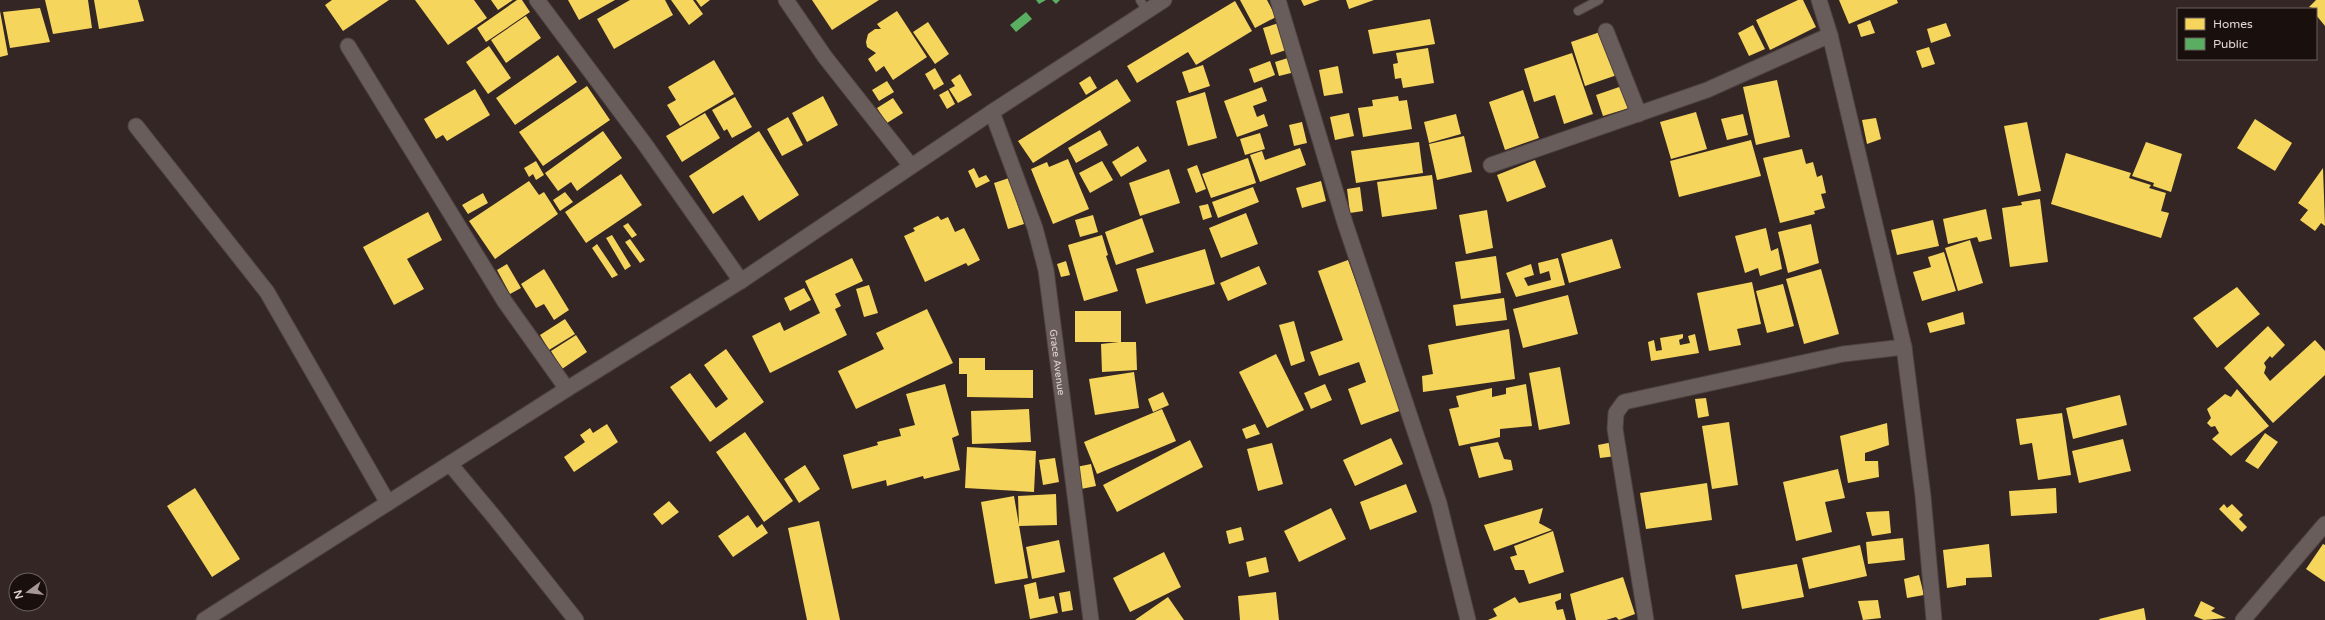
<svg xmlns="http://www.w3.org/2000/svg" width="2325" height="620" font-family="'Varela Round',sans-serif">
  <rect width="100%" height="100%" fill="#332624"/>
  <path fill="#f6d55c" d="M 45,0 L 88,0 L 92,28 L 53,34 Z
    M 94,0 L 138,0 L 144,21 L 99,29 Z
    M 332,0 L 389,0 L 343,31 L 325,5 Z
    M 415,0 L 474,0 L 487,18 L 448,45 Z
    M 491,0 L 513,0 L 498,10 Z
    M 517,0 L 522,0 L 530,12 L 486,42 L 477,28 Z
    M 568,0 L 615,0 L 579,20 Z
    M 630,0 L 665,0 L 673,15 L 614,49 L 597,19 Z
    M 671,0 L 693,0 L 703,14 L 689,25 Z
    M 696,0 L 710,0 L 701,7 Z
    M 812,0 L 879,0 L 832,30 Z
    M 1240,0 L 1267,0 L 1276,17 L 1255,28 Z
    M 1301,0 L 1320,0 L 1304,6 Z
    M 1346,0 L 1374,0 L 1349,9 Z
    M 1798,0 L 1803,0 L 1816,27 L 1770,50 L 1756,20 Z
    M 1839,0 L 1897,0 L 1898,3 L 1849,24 Z
    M 2316,0 L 2325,0 L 2325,26 L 2316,15 L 2316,9 L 2309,7 Z
    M 1235,1 L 1252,31 L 1196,65 L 1188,52 L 1137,83 L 1127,66 Z
    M 40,8 L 50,42 L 10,48 L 3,12 Z
    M 0,11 L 8,55 L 0,57 Z
    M 897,11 L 927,57 L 893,80 L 884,66 L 876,72 L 868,59 L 876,53 L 867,47 L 866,42 L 868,34 L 875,29 L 881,29 L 877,24 Z
    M 526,16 L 541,38 L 506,63 L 491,40 Z
    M 1430,19 L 1435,44 L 1373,54 L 1368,30 Z
    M 1870,20 L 1875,33 L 1861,37 L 1857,25 Z
    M 928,22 L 949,54 L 935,64 L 913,32 Z
    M 1282,22 L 1289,49 L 1271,55 L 1263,28 Z
    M 1946,23 L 1951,36 L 1931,43 L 1927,29 Z
    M 1753,25 L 1765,49 L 1749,56 L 1738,33 Z
    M 1603,31 L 1617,75 L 1585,86 L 1571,42 Z
    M 489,46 L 511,78 L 488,94 L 466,62 Z
    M 1929,47 L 1935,64 L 1922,68 L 1916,51 Z
    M 1428,48 L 1434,83 L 1403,88 L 1401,78 L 1395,79 L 1393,64 L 1398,63 L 1396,53 Z
    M 1572,53 L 1593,114 L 1564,124 L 1555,95 L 1534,102 L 1524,69 Z
    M 558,55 L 577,82 L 515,125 L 496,98 Z
    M 1291,57 L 1295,72 L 1279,76 L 1275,62 Z
    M 714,60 L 734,94 L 680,126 L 667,105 L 676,100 L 668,87 Z
    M 1270,61 L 1275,75 L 1254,83 L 1249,69 Z
    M 1203,65 L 1210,86 L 1189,93 L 1182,72 Z
    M 1338,66 L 1343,93 L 1324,96 L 1319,70 Z
    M 935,68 L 944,84 L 934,90 L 925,74 Z
    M 960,74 L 972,95 L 958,103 L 949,89 L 955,86 L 951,80 Z
    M 1090,76 L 1097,88 L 1086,95 L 1079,83 Z
    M 1117,79 L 1131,101 L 1033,163 L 1018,141 Z
    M 1777,80 L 1790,137 L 1756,145 L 1743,87 Z
    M 887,81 L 894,92 L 879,101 L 872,90 Z
    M 587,86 L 610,120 L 543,166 L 519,132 Z
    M 1622,86 L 1629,108 L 1603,116 L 1596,95 Z
    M 1262,87 L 1267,101 L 1253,106 L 1257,117 L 1264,114 L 1268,126 L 1237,137 L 1224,101 Z
    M 475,89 L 490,115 L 447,141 L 443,135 L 436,139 L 424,119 Z
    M 948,90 L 955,104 L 947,109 L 939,95 Z
    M 1523,90 L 1539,138 L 1505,150 L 1489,102 Z
    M 1205,92 L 1217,138 L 1188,146 L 1176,101 Z
    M 823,96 L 838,125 L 807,142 L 792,113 Z
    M 1398,96 L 1399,101 L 1407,100 L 1412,129 L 1363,137 L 1358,108 L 1373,106 L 1372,100 Z
    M 735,97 L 752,127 L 732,138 L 727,129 L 724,131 L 712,110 Z
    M 893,98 L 903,113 L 887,123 L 877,108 Z
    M 1696,112 L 1707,149 L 1671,159 L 1660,122 Z
    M 705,113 L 720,138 L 682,162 L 666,136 Z
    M 1349,113 L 1354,136 L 1335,140 L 1330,117 Z
    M 1456,114 L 1461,134 L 1429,143 L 1424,122 Z
    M 1743,114 L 1748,135 L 1727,140 L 1721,119 Z
    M 788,117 L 803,145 L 782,156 L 767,129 Z
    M 1876,118 L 1881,139 L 1867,144 L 1862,120 Z
    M 2255,119 L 2292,143 L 2275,171 L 2237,148 Z
    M 1302,122 L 1307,143 L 1294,146 L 1289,125 Z
    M 2027,122 L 2041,191 L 2018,196 L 2004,126 Z
    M 1100,130 L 1108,145 L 1076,163 L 1068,148 Z
    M 603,131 L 622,158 L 577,191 L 571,182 L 558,191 L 545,173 Z
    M 759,131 L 799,195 L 759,221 L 743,195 L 713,214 L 689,176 Z
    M 1260,133 L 1265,149 L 1245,155 L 1240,139 Z
    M 1464,136 L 1472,172 L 1437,180 L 1429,144 Z
    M 1751,140 L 1761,176 L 1679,197 L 1670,161 Z
    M 1419,142 L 1423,173 L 1356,183 L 1351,151 Z
    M 2146,142 L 2182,154 L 2171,192 L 2153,186 L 2154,183 L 2132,176 Z
    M 1138,146 L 1147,161 L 1121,177 L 1112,162 Z
    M 1300,148 L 1306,165 L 1260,182 L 1250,155 L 1262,151 L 1265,160 Z
    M 1802,149 L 1806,164 L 1813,162 L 1817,177 L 1822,175 L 1826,193 L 1821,194 L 1825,208 L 1814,211 L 1815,214 L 1780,223 L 1763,158 Z
    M 2066,153 L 2131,173 L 2129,178 L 2151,185 L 2149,188 L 2166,193 L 2161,211 L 2169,213 L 2161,238 L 2051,204 Z
    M 1248,158 L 1256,183 L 1211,198 L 1202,174 Z
    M 1068,159 L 1089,209 L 1053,224 L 1031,169 L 1047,162 L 1049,167 Z
    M 1535,160 L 1546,187 L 1507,202 L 1497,175 Z
    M 536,161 L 544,175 L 536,180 L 533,174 L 529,177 L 524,168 Z
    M 1102,161 L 1113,180 L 1090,193 L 1079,173 Z
    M 1197,165 L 1206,189 L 1196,193 L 1187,169 Z
    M 974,168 L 979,178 L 986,175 L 990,181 L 976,188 L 968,171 Z
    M 2323,168 L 2325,226 L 2321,223 L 2315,231 L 2300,220 L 2308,210 L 2298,203 Z
    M 1169,169 L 1180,203 L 1140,216 L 1129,183 Z
    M 621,174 L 642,205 L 586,243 L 565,212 Z
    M 1432,175 L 1437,209 L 1382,217 L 1377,182 Z
    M 1009,178 L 1024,224 L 1008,229 L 994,183 Z
    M 529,181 L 539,195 L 544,192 L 558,214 L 495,259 L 469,221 Z
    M 1321,181 L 1326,201 L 1302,208 L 1296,188 Z
    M 1253,187 L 1259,202 L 1218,218 L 1212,202 Z
    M 1360,187 L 1363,211 L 1350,213 L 1347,189 Z
    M 565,192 L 573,202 L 560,211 L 553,200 Z
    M 483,193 L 488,203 L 468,214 L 462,205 Z
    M 2040,199 L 2048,262 L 2010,267 L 2002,208 L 2022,205 L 2021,202 Z
    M 1208,204 L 1212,217 L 1203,220 L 1199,206 Z
    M 1986,209 L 1992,239 L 1979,242 L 1977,237 L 1948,244 L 1943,219 Z
    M 1487,210 L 1493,248 L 1466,254 L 1459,215 Z
    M 428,212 L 442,240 L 407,259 L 424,289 L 394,305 L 363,247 Z
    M 1246,213 L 1258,244 L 1221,258 L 1209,228 Z
    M 1093,215 L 1098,232 L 1080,237 L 1075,220 Z
    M 938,216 L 941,220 L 948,217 L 955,232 L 964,228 L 980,260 L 968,266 L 966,263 L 925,282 L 904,236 L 915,231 L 913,228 Z
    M 1142,218 L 1154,252 L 1116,265 L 1105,232 Z
    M 1933,220 L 1939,246 L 1897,255 L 1891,230 Z
    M 628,223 L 637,235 L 632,238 L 623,226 Z
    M 1811,224 L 1819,263 L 1788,273 L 1778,232 Z
    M 1766,228 L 1771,251 L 1778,248 L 1782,269 L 1760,276 L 1758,268 L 1745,273 L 1735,236 Z
    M 612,235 L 631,266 L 625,270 L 606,238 Z
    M 1102,235 L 1108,255 L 1106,256 L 1118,291 L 1084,301 L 1068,245 Z
    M 630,239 L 645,260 L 640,263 L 625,242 Z
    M 1612,239 L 1621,268 L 1569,283 L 1561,254 Z
    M 1970,240 L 1983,283 L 1958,291 L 1945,248 Z
    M 597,244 L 618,275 L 612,278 L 592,248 Z
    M 1205,249 L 1215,284 L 1146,304 L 1136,269 Z
    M 1944,252 L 1956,291 L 1922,301 L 1913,272 L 1931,267 L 1928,257 Z
    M 1496,256 L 1501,293 L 1461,299 L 1455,262 Z
    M 852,258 L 863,281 L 835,294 L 841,306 L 835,309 L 847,335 L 770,373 L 752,336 L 780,322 L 784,331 L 820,313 L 805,281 Z
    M 1558,258 L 1565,285 L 1516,297 L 1506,273 L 1531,264 L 1534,275 L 1524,278 L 1528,286 L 1551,280 L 1549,271 L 1540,274 L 1538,263 Z
    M 1348,260 L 1402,410 L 1361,425 L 1348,389 L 1366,382 L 1359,362 L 1319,376 L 1310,352 L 1343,340 L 1318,271 Z
    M 1066,261 L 1070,275 L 1061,277 L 1057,264 Z
    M 507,264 L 521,288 L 510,294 L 497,270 Z
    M 1259,266 L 1267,284 L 1228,301 L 1220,283 Z
    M 544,269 L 569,310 L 554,320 L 544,304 L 536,308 L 521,284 Z
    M 1821,269 L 1839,334 L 1804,344 L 1786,279 Z
    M 1752,282 L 1761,324 L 1737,329 L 1741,345 L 1709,351 L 1697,293 Z
    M 1783,284 L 1794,326 L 1767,333 L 1756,291 Z
    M 869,285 L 878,313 L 864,317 L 856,289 Z
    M 2237,287 L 2260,314 L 2217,348 L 2193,318 Z
    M 804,288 L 811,300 L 790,311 L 784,298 Z
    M 1568,295 L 1578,334 L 1523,348 L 1513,309 Z
    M 1504,298 L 1507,320 L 1456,326 L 1453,305 Z
    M 927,309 L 953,363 L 856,409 L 838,371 L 884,349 L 876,333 Z
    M 1075,311 L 1121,311 L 1121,342 L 1136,342 L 1137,370 L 1102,372 L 1101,344 L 1119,342 L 1075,342 Z
    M 1963,312 L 1965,324 L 1930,333 L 1927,323 Z
    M 565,319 L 575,334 L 549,350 L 540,335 Z
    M 1294,321 L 1305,361 L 1291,366 L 1279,325 Z
    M 2268,326 L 2285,345 L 2272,358 L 2270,356 L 2264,363 L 2266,367 L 2264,373 L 2270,381 L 2315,340 L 2325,351 L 2325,375 L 2273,423 L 2224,368 Z
    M 1509,329 L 1515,379 L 1423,392 L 1422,376 L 1433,374 L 1428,345 Z
    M 1683,334 L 1683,338 L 1679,340 L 1680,345 L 1690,343 L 1688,336 L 1695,334 L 1699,353 L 1651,361 L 1648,342 L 1654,340 L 1656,351 L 1662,350 L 1660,338 Z
    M 576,335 L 587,352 L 562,369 L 551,351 Z
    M 726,349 L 764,402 L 710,442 L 670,387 L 690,373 L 716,408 L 728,399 L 704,365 Z
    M 1276,354 L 1304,410 L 1267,428 L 1239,372 Z
    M 959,358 L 985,358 L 985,370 L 1033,370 L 1033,398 L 967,397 L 967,374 L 959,374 Z
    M 1560,367 L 1570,424 L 1539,430 L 1529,373 Z
    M 1134,372 L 1139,408 L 1095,415 L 1089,379 Z
    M 945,384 L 959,435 L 952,438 L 960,470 L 924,479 L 923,476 L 887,486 L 886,480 L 852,489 L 843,455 L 878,445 L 877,442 L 901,436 L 899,429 L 915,425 L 906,394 Z
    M 1325,384 L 1332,400 L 1311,409 L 1304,393 Z
    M 1526,384 L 1532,426 L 1500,429 L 1500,437 L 1459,446 L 1449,409 L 1459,407 L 1456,396 L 1492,388 L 1492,397 L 1506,394 L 1506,388 Z
    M 2237,389 L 2269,426 L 2231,456 L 2212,439 L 2219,433 L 2215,426 L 2211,427 L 2207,423 L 2211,418 L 2207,409 L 2225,394 L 2231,397 Z
    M 1163,392 L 1169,405 L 1153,412 L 1148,399 Z
    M 2120,395 L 2127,425 L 2073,439 L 2066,408 Z
    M 1706,398 L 1709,416 L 1698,418 L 1695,399 Z
    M 1029,409 L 1031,442 L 972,444 L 971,411 Z
    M 1162,409 L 1176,441 L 1097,474 L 1084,442 Z
    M 2062,413 L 2071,475 L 2038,480 L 2032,443 L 2020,445 L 2016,419 Z
    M 1729,422 L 1738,485 L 1712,489 L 1702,426 Z
    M 1887,423 L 1889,445 L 1865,453 L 1865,461 L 1878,461 L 1879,477 L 1848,483 L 1840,436 Z
    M 607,424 L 618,442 L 574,472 L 564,457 L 585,442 L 580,435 L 590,428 L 593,433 Z
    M 1255,424 L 1260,434 L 1246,439 L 1242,429 Z
    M 745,432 L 793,501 L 764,522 L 716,452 Z
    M 2265,433 L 2278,442 L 2258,469 L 2245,461 Z
    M 1391,438 L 1403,464 L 1355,486 L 1343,460 Z
    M 2123,439 L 2131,471 L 2079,483 L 2072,451 Z
    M 1190,440 L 1203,467 L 1117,512 L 1103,485 Z
    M 1498,442 L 1504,459 L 1511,460 L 1513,470 L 1479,478 L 1470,447 Z
    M 1613,442 L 1616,456 L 1600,458 L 1598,445 Z
    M 1272,443 L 1283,484 L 1258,491 L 1247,449 Z
    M 967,447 L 1036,451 L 1034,492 L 965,488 Z
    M 1055,458 L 1059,482 L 1043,485 L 1039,460 Z
    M 1091,464 L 1096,486 L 1081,489 L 1076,467 Z
    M 805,465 L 820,489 L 799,503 L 784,479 Z
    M 1838,469 L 1845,498 L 1825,502 L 1832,532 L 1796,541 L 1783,482 Z
    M 1707,483 L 1712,520 L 1646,529 L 1640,493 Z
    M 1406,484 L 1417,512 L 1370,530 L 1360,502 Z
    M 195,488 L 240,559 L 212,577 L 167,506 Z
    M 2056,488 L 2057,513 L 2011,516 L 2009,491 Z
    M 1056,494 L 1057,525 L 1019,526 L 1018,496 Z
    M 1014,496 L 1028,578 L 995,584 L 981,502 Z
    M 669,501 L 679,512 L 662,525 L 653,514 Z
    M 2224,504 L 2227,508 L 2232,504 L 2243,515 L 2239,519 L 2247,527 L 2242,532 L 2219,509 Z
    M 1331,508 L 1346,539 L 1299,562 L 1284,531 Z
    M 1543,508 L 1539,523 L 1552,530 L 1494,551 L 1484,525 Z
    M 1889,511 L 1891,533 L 1872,536 L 1866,512 Z
    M 748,515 L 757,528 L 762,524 L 768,533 L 733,557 L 718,536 Z
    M 819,521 L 840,620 L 807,620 L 788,528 Z
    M 1241,527 L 1244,540 L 1229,544 L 1226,531 Z
    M 1553,531 L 1564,572 L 1529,584 L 1524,570 L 1515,570 L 1510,557 L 1517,555 L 1514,546 Z
    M 1903,538 L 1905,560 L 1868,564 L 1866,542 Z
    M 1059,540 L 1065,572 L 1032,579 L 1026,547 Z
    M 1989,544 L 1992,577 L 1966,578 L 1966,585 L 1947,588 L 1943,550 Z
    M 2323,544 L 2325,545 L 2325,582 L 2306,569 Z
    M 1860,545 L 1867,576 L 1809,589 L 1802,558 Z
    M 1164,552 L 1181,587 L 1130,612 L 1113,578 Z
    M 1266,557 L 1269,572 L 1249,577 L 1246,562 Z
    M 1797,564 L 1804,597 L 1742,609 L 1735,575 Z
    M 1919,575 L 1924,595 L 1907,598 L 1904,579 Z
    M 1623,577 L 1635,614 L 1619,620 L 1616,617 L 1606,620 L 1576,620 L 1570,594 Z
    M 1036,582 L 1039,599 L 1054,596 L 1058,613 L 1030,619 L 1024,585 Z
    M 1070,591 L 1073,610 L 1062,612 L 1059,593 Z
    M 1276,592 L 1279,620 L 1240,620 L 1238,596 Z
    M 1561,593 L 1561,599 L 1555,602 L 1557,610 L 1563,609 L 1566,620 L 1488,620 L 1497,616 L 1493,609 L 1515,597 L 1519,603 Z
    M 1168,597 L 1184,620 L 1135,620 Z
    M 1878,600 L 1881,618 L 1863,620 L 1858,601 Z
    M 2201,601 L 2215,608 L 2211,611 L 2226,618 L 2204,620 L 2194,616 Z
    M 2144,608 L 2146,620 L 2100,620 L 2099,619 Z"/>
  <path fill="#5aae61" d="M 1036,0 L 1046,0 L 1039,4 Z
    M 1052,0 L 1060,0 L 1056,4 Z
    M 1026,12 L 1032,19 L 1016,32 L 1010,25 Z"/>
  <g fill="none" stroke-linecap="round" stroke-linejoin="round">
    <g stroke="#4e4341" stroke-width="10">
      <path id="lane" d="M 1140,0 L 1147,11
        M 1578,11 L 1599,0"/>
    </g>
    <g stroke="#4e4341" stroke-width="17">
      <g id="street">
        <path d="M 537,0 L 644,143 L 741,281"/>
        <path d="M 786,0 L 825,57 L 911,166"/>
        <path d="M 1278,0 L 1345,223 L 1439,503 L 1468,620"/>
        <path d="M 1819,0 L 1830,35 L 1904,347 L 1923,496 L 1934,620"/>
        <path d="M 1606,31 L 1639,114"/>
        <path d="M 348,46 L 505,302 L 567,389"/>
        <path id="s1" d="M 992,112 L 1035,228 L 1046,270 L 1091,620"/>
        <path d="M 136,126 L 267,292 L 388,503"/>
        <path d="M 1491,165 L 1707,90 L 1830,35"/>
        <path d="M 450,464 L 495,518 L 576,620"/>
        <path d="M 204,620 L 567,389 L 741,281 L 992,112 L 1164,0"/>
        <path d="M 1646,620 L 1615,429 L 1616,413 L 1624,402 L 1843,354 L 1904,347"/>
        <path d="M 2243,620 L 2325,524"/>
      </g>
    </g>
    <use href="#lane" stroke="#695d5b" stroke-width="8"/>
    <use href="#street" stroke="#695d5b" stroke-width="15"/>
  </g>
  <g text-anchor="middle" stroke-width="4" stroke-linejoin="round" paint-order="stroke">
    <g font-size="10" fill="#e5d6d3" stroke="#190f0d">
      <text dy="4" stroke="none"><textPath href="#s1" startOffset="260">Grace Avenue</textPath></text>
    </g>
  </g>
  <rect x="2177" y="8" width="140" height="52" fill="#190f0d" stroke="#6b5f5c"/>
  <rect x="2185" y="18" width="20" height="12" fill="#f6d55c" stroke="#6b5f5c"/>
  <text x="2213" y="28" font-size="12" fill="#e5d6d3">Homes</text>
  <rect x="2185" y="38" width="20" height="12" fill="#5aae61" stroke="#6b5f5c"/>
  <text x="2213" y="48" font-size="12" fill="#e5d6d3">Public</text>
  <g transform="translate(28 592) rotate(255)"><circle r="19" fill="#190f0d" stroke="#6b5f5c"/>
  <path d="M0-3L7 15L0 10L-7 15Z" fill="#a79896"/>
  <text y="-6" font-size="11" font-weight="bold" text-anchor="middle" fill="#e5d6d3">N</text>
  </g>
</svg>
